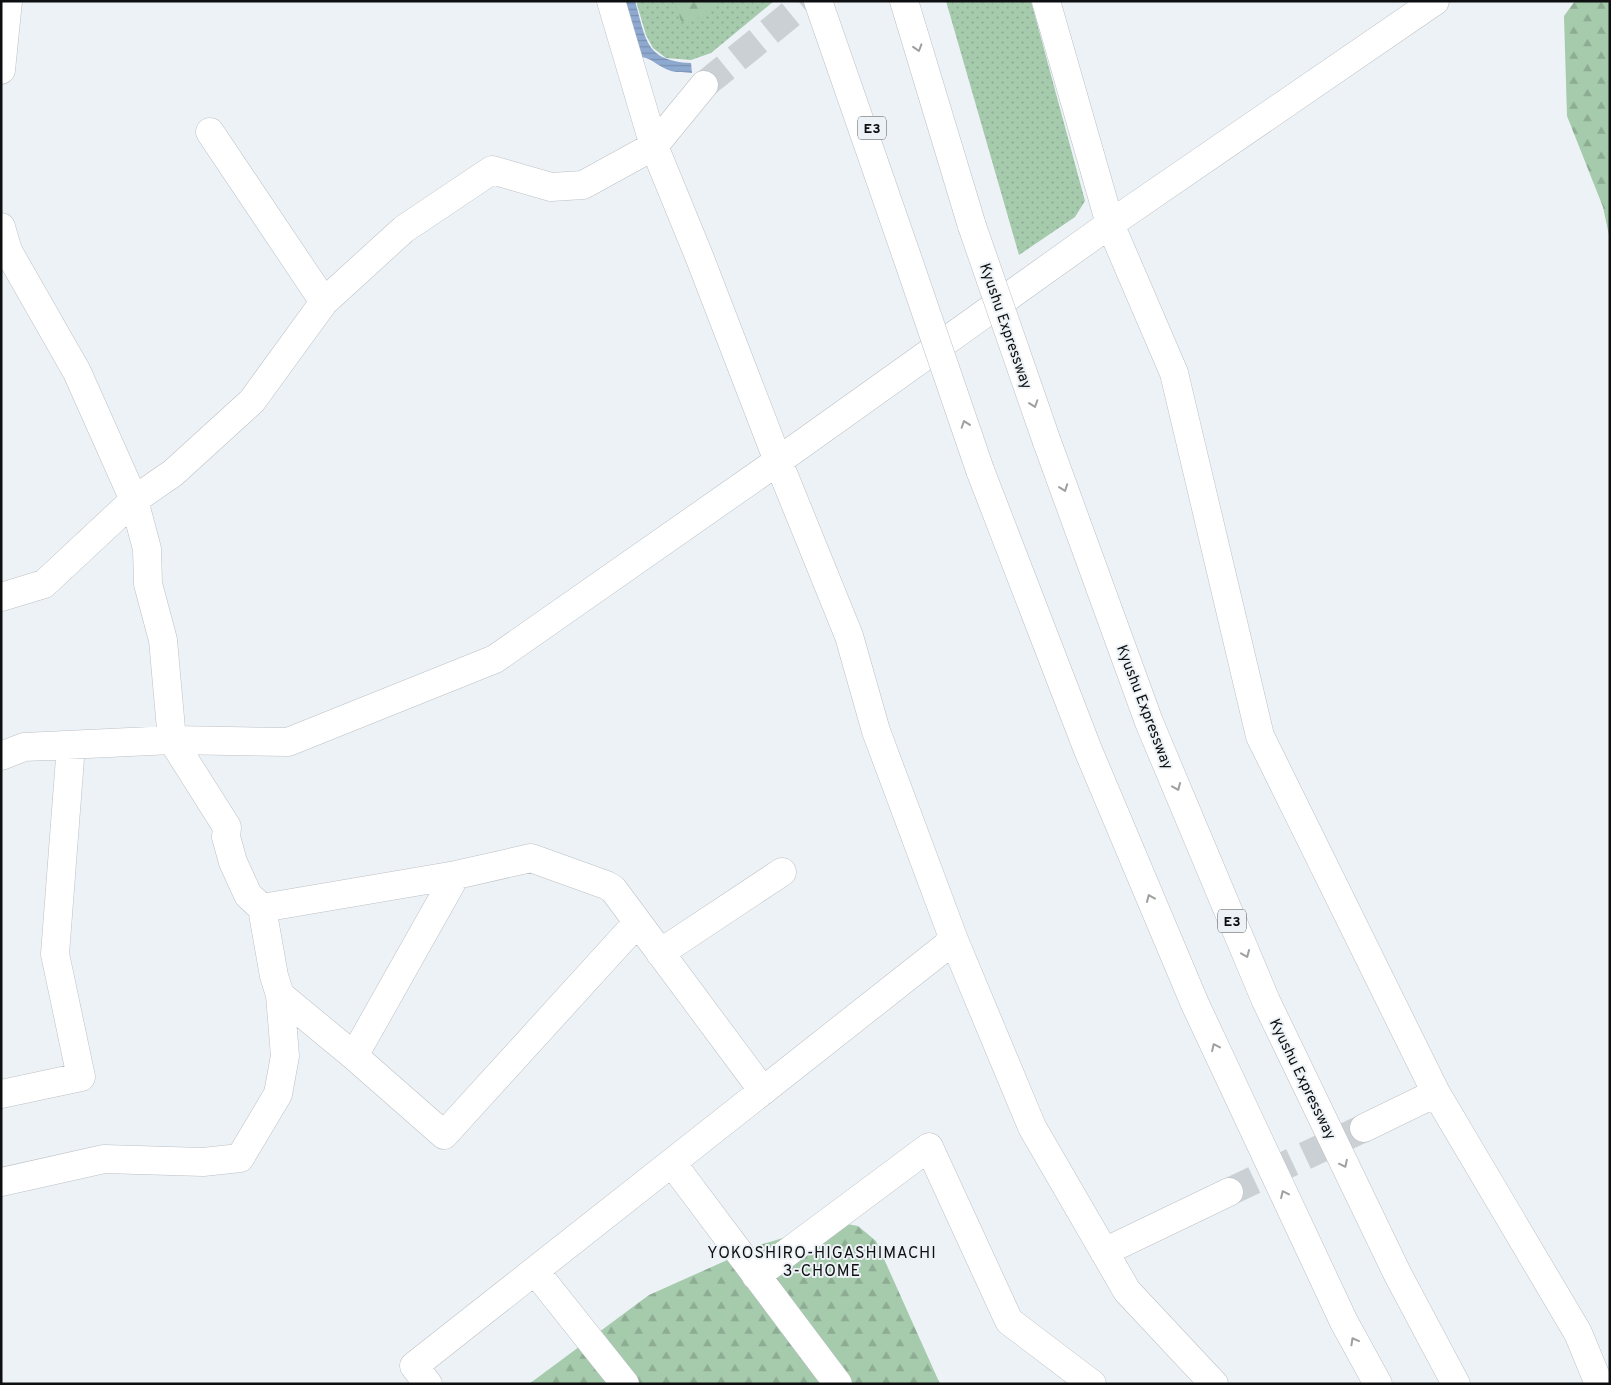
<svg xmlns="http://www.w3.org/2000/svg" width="1611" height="1385" font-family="Overpass,sans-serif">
  <defs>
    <pattern id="grass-dots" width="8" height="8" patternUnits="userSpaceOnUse" patternTransform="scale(1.25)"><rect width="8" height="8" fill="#a5caac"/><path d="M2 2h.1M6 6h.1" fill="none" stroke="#8dac93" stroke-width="1.8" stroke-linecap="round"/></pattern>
    <pattern id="forest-firs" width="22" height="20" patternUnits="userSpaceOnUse" patternTransform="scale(1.25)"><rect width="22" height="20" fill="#a5caac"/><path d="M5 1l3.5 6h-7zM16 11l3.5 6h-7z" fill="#8dac93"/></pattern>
    <pattern id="water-rules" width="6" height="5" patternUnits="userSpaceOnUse" patternTransform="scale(1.25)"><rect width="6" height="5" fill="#8ea9cf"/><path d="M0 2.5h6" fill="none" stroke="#7990b1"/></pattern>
  </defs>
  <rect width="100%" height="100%" fill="#edf2f6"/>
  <path fill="url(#grass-dots)" d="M 636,1 L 774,1 L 711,53 L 691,60 L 666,58 L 653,48 L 646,35 Z
    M 946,1 L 1031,1 L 1085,201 L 1075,217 L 1019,255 Z"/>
  <path fill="url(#forest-firs)" d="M 675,1 L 719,1 L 693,22 L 681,21 Z
    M 1575,1 L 1610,1 L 1610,240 L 1603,207 L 1567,116 L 1564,16 Z
    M 836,1222 L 858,1226 L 876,1241 L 940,1384 L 529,1384 L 649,1295 L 763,1244 Z"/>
  <path fill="url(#water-rules)" d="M 625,1 L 635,1 C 646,39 645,61 691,63 L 692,73 C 685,72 678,73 671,71 C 660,68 653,59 642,57 Z"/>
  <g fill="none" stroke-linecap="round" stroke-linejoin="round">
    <path stroke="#cbd0d4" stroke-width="28" stroke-dasharray="28 14" stroke-linecap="butt" d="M 704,85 L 807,1
      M 1229,1192 L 1364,1128"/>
    <g stroke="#bcc0c5" stroke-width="29">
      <path id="minor" d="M 611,1 L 654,146 L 699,256 L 778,461 L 849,636 L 876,731 L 954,940 L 1032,1127 L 1127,1291 L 1214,1384
        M 1046,1 L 1110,224 L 1174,373 L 1260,736 L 1436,1093 L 1578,1333 L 1599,1384
        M 1,70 L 8,1
        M 210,132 L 324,302
        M 1,227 L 8,251 L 77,372 L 134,500 L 147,549 L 148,584 L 163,640 L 172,740 L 227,827 L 226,837 L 233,862 L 248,895 L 262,908 L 274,976 L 280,995 L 285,1056 L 278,1094 L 240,1158 L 203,1162 L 104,1159 L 1,1182
        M 1,597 L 44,584 L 134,500 L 173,473 L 252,401 L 324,302 L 404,229 L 492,170 L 551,187 L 583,185 L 654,146 L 704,85
        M 1,756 L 24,747 L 172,740 L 288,742 L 495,659 L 778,461 L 1110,224 L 1435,1
        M 262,908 L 456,875 L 531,858 L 606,885 L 613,889 L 763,1091
        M 660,953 L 782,872
        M 280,995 L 354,1056 L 444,1135 L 637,923
        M 354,1056 L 456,875
        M 1,1094 L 81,1077 L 55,954 L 71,745
        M 1364,1128 L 1436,1093
        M 672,1163 L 838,1384
        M 1104,1252 L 1229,1192
        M 535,1271 L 625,1384
        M 756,1276 L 929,1147 L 1009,1321 L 1092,1384
        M 428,1384 L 414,1366 L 954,940"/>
    </g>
    <g stroke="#bcc0c5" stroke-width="29">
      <path id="highway" d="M 818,1 L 906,254
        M 904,1 L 972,226
        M 1047,442 L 1149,722 L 1266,1001 L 1398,1275 L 1456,1384
        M 980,470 L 1088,750 L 1195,1004 L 1344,1322 L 1378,1384"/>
    </g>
    <use href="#minor" stroke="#fff" stroke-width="28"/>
    <use href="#highway" stroke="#fff" stroke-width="28"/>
    <g stroke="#bcc0c5" stroke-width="29" stroke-linecap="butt">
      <path id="highway-bridge" d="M 972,226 L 1047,442
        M 906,254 L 980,470"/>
    </g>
    <use href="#highway-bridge" stroke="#fff" stroke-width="28"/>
  </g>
  <defs><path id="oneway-chevron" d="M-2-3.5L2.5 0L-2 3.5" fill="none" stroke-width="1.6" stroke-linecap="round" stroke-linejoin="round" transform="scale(1.25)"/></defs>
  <g stroke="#9e9f9f">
    <use href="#oneway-chevron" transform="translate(918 48) rotate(73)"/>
    <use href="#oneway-chevron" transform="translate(1034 404) rotate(71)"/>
    <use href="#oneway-chevron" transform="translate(965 424) rotate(-109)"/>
    <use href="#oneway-chevron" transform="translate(1064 488) rotate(70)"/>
    <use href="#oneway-chevron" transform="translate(1177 787) rotate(67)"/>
    <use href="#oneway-chevron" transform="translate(1150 898) rotate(-113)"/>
    <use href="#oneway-chevron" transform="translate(1246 954) rotate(67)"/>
    <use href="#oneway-chevron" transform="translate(1215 1047) rotate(-115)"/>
    <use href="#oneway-chevron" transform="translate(1344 1164) rotate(64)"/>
    <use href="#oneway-chevron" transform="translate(1284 1194) rotate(-115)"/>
    <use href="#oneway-chevron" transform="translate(1354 1341) rotate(-119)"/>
  </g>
  <g text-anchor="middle" stroke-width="4" stroke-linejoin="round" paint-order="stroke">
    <g fill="#edf2f6" stroke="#505355" stroke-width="1">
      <rect x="858" y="116.5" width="28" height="23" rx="4"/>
      <rect x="1218" y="909.5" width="28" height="23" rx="4"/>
    </g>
    <g font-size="14" font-weight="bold" fill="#0d0f10">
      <text x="872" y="133">E3</text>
      <text x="1232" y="926">E3</text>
    </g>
    <g font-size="15" fill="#0d0f10" stroke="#edf2f6">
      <text transform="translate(1006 326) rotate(71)" y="5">Kyushu Expressway</text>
      <text transform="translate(1145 707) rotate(69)" y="5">Kyushu Expressway</text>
      <text transform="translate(1303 1079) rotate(64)" y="5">Kyushu Expressway</text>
    </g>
    <g font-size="16" letter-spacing="1" fill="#0d0f10" stroke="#edf2f6">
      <text x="822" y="1258">YOKOSHIRO-HIGASHIMACHI<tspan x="822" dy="18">3-CHOME</tspan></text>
    </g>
  </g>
  <rect width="1611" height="1385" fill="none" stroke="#0d0f10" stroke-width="5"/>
</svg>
